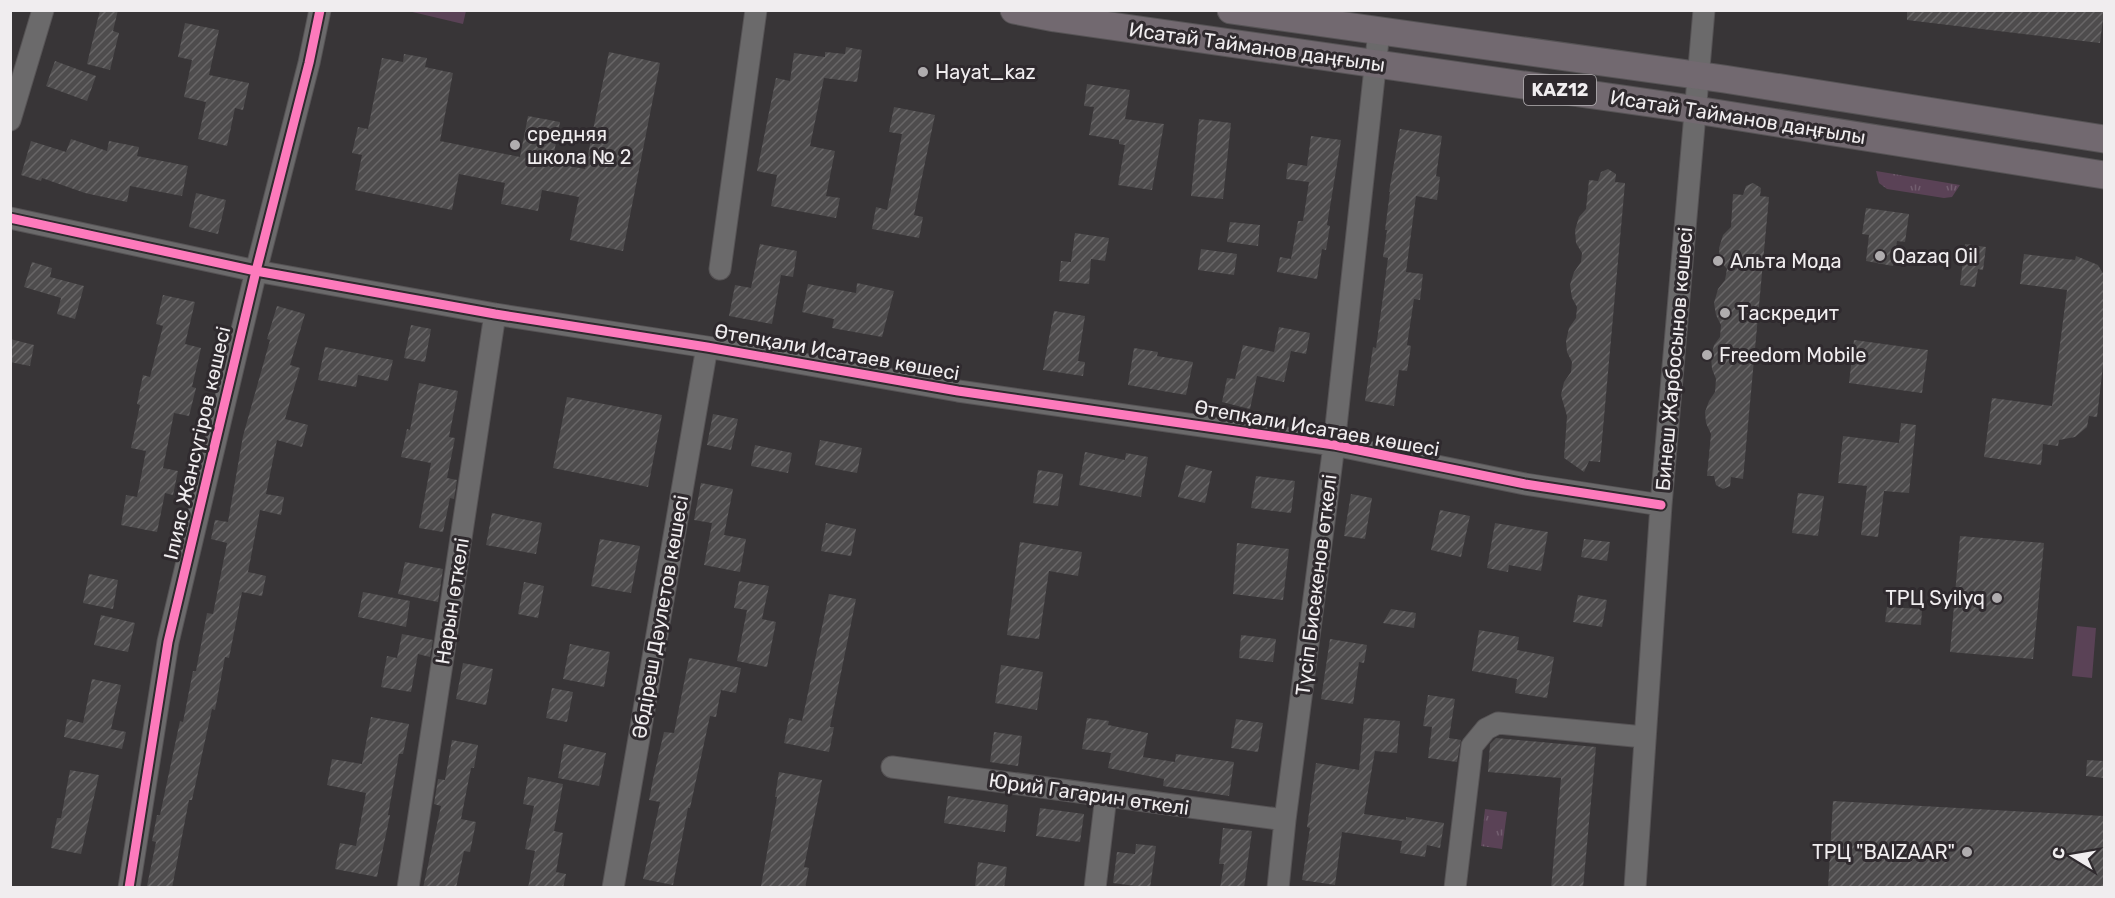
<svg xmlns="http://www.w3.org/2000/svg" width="2115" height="898" font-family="Rubik,sans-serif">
  <defs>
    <pattern id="grass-tufts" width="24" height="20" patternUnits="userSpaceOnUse" patternTransform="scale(1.5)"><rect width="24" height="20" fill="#5a4256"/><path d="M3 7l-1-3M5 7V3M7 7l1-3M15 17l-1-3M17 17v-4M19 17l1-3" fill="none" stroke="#725e6f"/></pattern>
    <pattern id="building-hatch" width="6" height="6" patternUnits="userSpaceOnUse" patternTransform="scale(1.5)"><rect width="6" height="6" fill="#4e4c4d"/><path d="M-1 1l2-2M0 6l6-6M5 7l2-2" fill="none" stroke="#686667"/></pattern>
  </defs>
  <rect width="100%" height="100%" fill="#383537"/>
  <path fill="url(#grass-tufts)" d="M 1876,171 L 1960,185 L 1952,197 L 1944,198 L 1887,189 L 1879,183 Z
    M 1485,809 L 1507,812 L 1502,849 L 1481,846 Z"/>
  <path fill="#5a4256" d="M 404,10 L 466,10 L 466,11 L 463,24 Z
    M 2077,626 L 2096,628 L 2092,678 L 2072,676 Z"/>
  <path fill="url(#building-hatch)" d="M 100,10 L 118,10 L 113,31 L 119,33 L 110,70 L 87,64 Z
    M 1907,10 L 2104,10 L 2100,43 L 1907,20 Z
    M 185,23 L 219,30 L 209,75 L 249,83 L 243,110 L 235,108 L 227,146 L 198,139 L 206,102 L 184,97 L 192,60 L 178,57 Z
    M 846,47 L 862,50 L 857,82 L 824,78 L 810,146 L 835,151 L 826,196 L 840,198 L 836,218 L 771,206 L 777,175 L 757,171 L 776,78 L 790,81 L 794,53 L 825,57 L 825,52 L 845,54 Z
    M 609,52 L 660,63 L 623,251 L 570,240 L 579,197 L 542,190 L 538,211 L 501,204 L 505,183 L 459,174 L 452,210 L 355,190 L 362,155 L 352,153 L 358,127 L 368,129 L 382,58 L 403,62 L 404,54 L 427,58 L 425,67 L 453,73 L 440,141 L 520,157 L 528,116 L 560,122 L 552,163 L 585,169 Z
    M 55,61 L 96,76 L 87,101 L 46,86 Z
    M 1087,84 L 1130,90 L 1125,119 L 1164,124 L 1152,190 L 1118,185 L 1125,145 L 1119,144 L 1119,140 L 1089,135 L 1094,107 L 1084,106 Z
    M 894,107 L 935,115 L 914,215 L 923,217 L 919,238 L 872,229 L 876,207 L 887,210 L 902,134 L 889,132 Z
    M 1199,119 L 1231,123 L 1223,199 L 1191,196 Z
    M 1400,129 L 1442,136 L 1436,176 L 1440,177 L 1437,200 L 1416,196 L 1406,272 L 1423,274 L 1420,300 L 1414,299 L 1407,345 L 1411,346 L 1407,371 L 1399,370 L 1394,406 L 1365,401 L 1373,347 L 1376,348 L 1382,304 L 1388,258 L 1383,257 L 1387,230 L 1385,230 L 1390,192 L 1389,192 Z
    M 1311,136 L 1341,140 L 1327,225 L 1330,226 L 1326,250 L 1322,249 L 1317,279 L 1277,272 L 1280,257 L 1291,259 L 1298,221 L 1303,221 L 1309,182 L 1286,179 L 1288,163 L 1307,166 Z
    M 71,139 L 107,151 L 109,141 L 139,147 L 137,156 L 188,166 L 182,196 L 130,186 L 127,202 L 85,193 L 42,178 L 41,181 L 21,175 L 31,141 L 66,152 Z
    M 1608,169 L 1616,174 L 1615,182 L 1625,183 L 1600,462 L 1589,461 L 1584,472 L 1564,458 L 1567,416 L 1561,395 L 1564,382 L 1571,372 L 1572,362 L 1567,352 L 1566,341 L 1569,328 L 1576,318 L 1577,307 L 1572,298 L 1570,285 L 1574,272 L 1581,262 L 1582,253 L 1576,243 L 1575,230 L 1579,217 L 1586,209 L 1589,180 L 1598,181 L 1601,172 Z
    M 1753,183 L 1761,188 L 1760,196 L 1769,197 L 1743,479 L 1731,477 L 1730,486 L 1723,489 L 1716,485 L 1714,476 L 1707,476 L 1711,434 L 1706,423 L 1705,412 L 1709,401 L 1715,392 L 1716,379 L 1712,369 L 1711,357 L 1714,345 L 1720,337 L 1721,325 L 1716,315 L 1714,303 L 1718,289 L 1725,280 L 1727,269 L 1720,261 L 1719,248 L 1723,235 L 1731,227 L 1733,194 L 1743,195 L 1746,186 Z
    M 196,193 L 226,200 L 218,234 L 189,227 Z
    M 1866,208 L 1909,214 L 1905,242 L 1897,241 L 1893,266 L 1866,261 L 1869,235 L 1862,234 Z
    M 1230,222 L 1260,225 L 1258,246 L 1227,242 Z
    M 1075,233 L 1109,238 L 1105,261 L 1091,259 L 1089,284 L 1059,281 L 1061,261 L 1071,262 Z
    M 760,244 L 797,251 L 793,277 L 781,275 L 772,324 L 729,316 L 735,285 L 751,288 Z
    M 1965,244 L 1986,247 L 1983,270 L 1978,269 L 1975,287 L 1960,285 Z
    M 1201,249 L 1237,254 L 1234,275 L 1198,270 Z
    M 2024,254 L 2075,260 L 2076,256 L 2098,265 L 2104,275 L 2104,357 L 2097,417 L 2089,416 L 2087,427 L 2075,437 L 2059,440 L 2058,446 L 2043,444 L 2041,465 L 1984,457 L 1992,398 L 2052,406 L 2067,290 L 2020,284 Z
    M 32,262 L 52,268 L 50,277 L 84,286 L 75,319 L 57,314 L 61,298 L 24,287 Z
    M 857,283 L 894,291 L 882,337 L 832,328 L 834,319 L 802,312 L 808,284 L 856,293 Z
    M 163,295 L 195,302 L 185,344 L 201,348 L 192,387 L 196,388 L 189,416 L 174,413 L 163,468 L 178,471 L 173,495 L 165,493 L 157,532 L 121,525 L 126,495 L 137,497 L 146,451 L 131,448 L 140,405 L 137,404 L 143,375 L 150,377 L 163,326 L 156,324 Z
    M 277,306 L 305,314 L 290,365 L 300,368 L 285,419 L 308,425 L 302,447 L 277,440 L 266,494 L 284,497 L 281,515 L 260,510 L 248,572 L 266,576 L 262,596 L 242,592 L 229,658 L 225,657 L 215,710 L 212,709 L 192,800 L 189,800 L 172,888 L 147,886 L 156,842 L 152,841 L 157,815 L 160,815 L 180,721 L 183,722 L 193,671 L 196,671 L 207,613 L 213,614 L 227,543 L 211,539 L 215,520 L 228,522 L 243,436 L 270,340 L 267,339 Z
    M 1054,311 L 1085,316 L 1078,361 L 1085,362 L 1083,376 L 1043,370 Z
    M 411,325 L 431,329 L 425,362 L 404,358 Z
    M 1279,327 L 1310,333 L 1306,354 L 1291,351 L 1284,382 L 1257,376 L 1250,409 L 1222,402 L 1227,378 L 1235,379 L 1243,345 L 1274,352 Z
    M 10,339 L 34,345 L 30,366 L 10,362 Z
    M 1854,340 L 1928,350 L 1922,393 L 1849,383 Z
    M 325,347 L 393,360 L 388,381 L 358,375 L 356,387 L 318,380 Z
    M 1134,348 L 1158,352 L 1157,356 L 1193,362 L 1186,395 L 1128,385 Z
    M 419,383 L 458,391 L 449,437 L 455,438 L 447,478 L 457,480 L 454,499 L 450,498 L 443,532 L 419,528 L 431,463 L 401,457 L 407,429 L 410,430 Z
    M 567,397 L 662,415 L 648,487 L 553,468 Z
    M 713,414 L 738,419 L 731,450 L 707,445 Z
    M 1901,423 L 1916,425 L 1909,493 L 1884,491 L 1878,537 L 1861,535 L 1867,486 L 1838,483 L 1843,436 L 1899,443 Z
    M 820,440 L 862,448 L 857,473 L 815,465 Z
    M 755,445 L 792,453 L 788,473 L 751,466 Z
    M 1085,452 L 1125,460 L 1126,453 L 1148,457 L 1141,497 L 1079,485 Z
    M 1186,465 L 1212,471 L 1205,503 L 1178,497 Z
    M 1038,470 L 1063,474 L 1058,506 L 1033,503 Z
    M 1256,476 L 1295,481 L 1291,513 L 1251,508 Z
    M 701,483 L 733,489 L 724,535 L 746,539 L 740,572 L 704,565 L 712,523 L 694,520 Z
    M 1798,493 L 1824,496 L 1818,536 L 1792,533 Z
    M 1351,494 L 1372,498 L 1365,539 L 1344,536 Z
    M 1440,510 L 1470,516 L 1461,557 L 1431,550 Z
    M 492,513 L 542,523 L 536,554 L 486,545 Z
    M 826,523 L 856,529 L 851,556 L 821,551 Z
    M 1495,523 L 1548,532 L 1541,571 L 1509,565 L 1508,572 L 1487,568 Z
    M 1960,536 L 2044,543 L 2033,659 L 1950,652 Z
    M 600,539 L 640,546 L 631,593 L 591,586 Z
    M 1584,539 L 1610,542 L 1607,561 L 1581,557 Z
    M 1020,542 L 1082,552 L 1078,576 L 1049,571 L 1039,639 L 1007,635 Z
    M 1237,543 L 1289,549 L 1283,600 L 1233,594 Z
    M 405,562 L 443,569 L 438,602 L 398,594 Z
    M 89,574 L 118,580 L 113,609 L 83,603 Z
    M 739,581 L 769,586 L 762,619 L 776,622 L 767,667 L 737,661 L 747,610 L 734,608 Z
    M 524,582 L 544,586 L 538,618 L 518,614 Z
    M 363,592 L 410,601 L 406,627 L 358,617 Z
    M 829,594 L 856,599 L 830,727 L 834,727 L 829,752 L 784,743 L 789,718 L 802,721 Z
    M 1578,595 L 1607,600 L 1602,627 L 1573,622 Z
    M 1887,607 L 1922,609 L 1921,625 L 1885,622 Z
    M 1391,609 L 1416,613 L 1414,628 L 1383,623 Z
    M 101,615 L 135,623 L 128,652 L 94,645 Z
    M 1479,630 L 1519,637 L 1517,650 L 1554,657 L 1547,698 L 1515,693 L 1517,679 L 1472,671 Z
    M 402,634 L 433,640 L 430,657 L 418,654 L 411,692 L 381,687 L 387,656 L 397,658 Z
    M 1241,635 L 1276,639 L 1273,662 L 1239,658 Z
    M 1330,639 L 1367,645 L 1364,663 L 1359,662 L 1353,704 L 1321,699 Z
    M 570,644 L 610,652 L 604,687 L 563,679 Z
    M 689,658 L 741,668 L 736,693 L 721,690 L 716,717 L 710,716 L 690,808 L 688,808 L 673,885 L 643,879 L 660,802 L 649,800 L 653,779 L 664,732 L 674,733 Z
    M 463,663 L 493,669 L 486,705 L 456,699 Z
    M 1001,665 L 1043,672 L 1037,710 L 995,703 Z
    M 92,679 L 121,685 L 111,729 L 126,732 L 122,749 L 64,737 L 67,719 L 83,723 Z
    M 552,688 L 573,692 L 567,722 L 546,718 Z
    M 1428,695 L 1455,699 L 1449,738 L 1461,740 L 1457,762 L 1428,758 L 1432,727 L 1423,726 Z
    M 371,717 L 409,724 L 403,754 L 399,754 L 388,815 L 390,815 L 377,877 L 335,869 L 340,843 L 356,846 L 366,793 L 327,785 L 332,759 L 362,764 Z
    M 1087,718 L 1109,721 L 1108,725 L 1148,733 L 1143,757 L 1175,762 L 1176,754 L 1234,762 L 1229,796 L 1163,786 L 1164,779 L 1108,768 L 1111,753 L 1082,749 Z
    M 1364,718 L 1400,721 L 1397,753 L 1375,751 L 1364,814 L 1406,820 L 1406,817 L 1444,823 L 1440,848 L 1427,845 L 1425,857 L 1400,853 L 1402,841 L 1342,832 L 1335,885 L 1302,880 L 1310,828 L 1307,827 L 1316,763 L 1359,770 Z
    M 1236,719 L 1263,723 L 1258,752 L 1231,748 Z
    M 994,732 L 1022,736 L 1018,766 L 990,762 Z
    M 1496,738 L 1596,747 L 1583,888 L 1551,888 L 1561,778 L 1488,772 L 1490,744 Z
    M 452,740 L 478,745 L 474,768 L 471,768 L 461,819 L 476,822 L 470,852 L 464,851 L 456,888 L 423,888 L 441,806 L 434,804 L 438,779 L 445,780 Z
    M 564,744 L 606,753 L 599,786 L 558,778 Z
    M 2087,760 L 2104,761 L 2104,778 L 2086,776 Z
    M 70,770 L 99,775 L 81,854 L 51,848 L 57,818 L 61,818 Z
    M 779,772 L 822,780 L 804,867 L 809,868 L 805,888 L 761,886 L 777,797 L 775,797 Z
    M 528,777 L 563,784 L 554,831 L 563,833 L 556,872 L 566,874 L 563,888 L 528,888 L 535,851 L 525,849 L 534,806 L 523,804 Z
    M 948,796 L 1008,805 L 1005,832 L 944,823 Z
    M 1833,801 L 2104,816 L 2104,888 L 1828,888 Z
    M 1040,808 L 1084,814 L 1080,842 L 1036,836 Z
    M 1223,828 L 1252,831 L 1244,888 L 1220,888 L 1224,864 L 1219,864 Z
    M 1136,844 L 1156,846 L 1150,888 L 1113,883 L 1117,852 L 1135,854 Z
    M 978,862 L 1007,867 L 1004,888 L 975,886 Z"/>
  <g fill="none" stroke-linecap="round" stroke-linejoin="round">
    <g stroke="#565355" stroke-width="23">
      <path id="minor" d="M 10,120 L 43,10
        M 10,218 L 256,271 L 495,314 L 707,347 L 958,391 L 1334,445 L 1525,484 L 1661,505
        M 720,269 L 756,10
        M 892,767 L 1285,820
        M 129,888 L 168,642 L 256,271 L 309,63 L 320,10
        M 408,888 L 495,314
        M 613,888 L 707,347
        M 1095,888 L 1106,796
        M 1278,888 L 1285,820 L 1334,445 L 1379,31
        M 1455,888 L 1472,746 L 1486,729 L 1498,723 L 1644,737
        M 1635,888 L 1661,505 L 1704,10"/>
    </g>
    <g stroke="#565355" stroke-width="29">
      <path id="major" d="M 1014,10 L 1055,18 L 1671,106 L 2104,175
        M 1231,10 L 1724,79 L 2104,139"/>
    </g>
    <use href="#minor" stroke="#6b6a6b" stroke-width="21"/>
    <use href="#major" stroke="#726970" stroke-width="27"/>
    <g stroke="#2f2a2e" stroke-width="13">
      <path id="cycleway" d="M 10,218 L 256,271 L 495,314 L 707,347 L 958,391 L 1334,445 L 1525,484 L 1661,505
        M 129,888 L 168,642 L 256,271 L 309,63 L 320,10"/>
    </g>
    <use href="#cycleway" stroke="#fd7abc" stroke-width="9"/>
  </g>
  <g fill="#b0adaf" stroke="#2f2a2e" stroke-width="2">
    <circle cx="923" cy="72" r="6"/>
    <circle cx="515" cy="145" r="6"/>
    <circle cx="1880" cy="256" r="6"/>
    <circle cx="1718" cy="261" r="6"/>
    <circle cx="1725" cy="313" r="6"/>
    <circle cx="1707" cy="355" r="6"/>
    <circle cx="1997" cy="598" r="6"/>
    <circle cx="1967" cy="852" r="6"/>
  </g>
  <g text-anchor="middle" stroke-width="6" stroke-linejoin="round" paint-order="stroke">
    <rect fill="#2f2a2e" stroke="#b6b2b5" stroke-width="1.5" x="1524" y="75" width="72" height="30" rx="4.5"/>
    <g font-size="18" font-weight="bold" fill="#f0edef">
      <text x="1560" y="96">KAZ12</text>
    </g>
    <g font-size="20" fill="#f0edef" stroke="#2f2a2e">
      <text transform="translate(1257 47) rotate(8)" y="7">Исатай Тайманов даңғылы</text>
      <text transform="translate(1738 117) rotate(9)" y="7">Исатай Тайманов даңғылы</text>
      <text transform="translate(837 352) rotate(10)" y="7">Өтепқали Исатаев көшесі</text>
      <text transform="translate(1674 359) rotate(-85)" y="7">Бинеш Жарбосынов көшесі</text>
      <text transform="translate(1317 428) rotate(10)" y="7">Өтепқали Исатаев көшесі</text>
      <text transform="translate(197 443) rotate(-77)" y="7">Ілияс Жансүгіров көшесі</text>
      <text transform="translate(1316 585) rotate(-83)" y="7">Түсіп Бисекенов өткелі</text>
      <text transform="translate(452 601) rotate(-81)" y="7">Нарын өткелі</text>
      <text transform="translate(660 617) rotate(-80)" y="7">Әбдіреш Дәулетов көшесі</text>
      <text transform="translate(1089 794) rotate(8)" y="7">Юрий Гагарин өткелі</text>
    </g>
    <g font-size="20" fill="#f0edef" stroke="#2f2a2e" text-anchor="start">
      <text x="935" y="79">Hayat_kaz</text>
      <text x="527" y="141">cредняя<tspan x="527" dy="23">школа № 2</tspan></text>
      <text x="1892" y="263">Qazaq Oil</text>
      <text x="1730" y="268">Альта Мода</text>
      <text x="1737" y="320">Таскредит</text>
      <text x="1719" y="362">Freedom Mobile</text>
      <text x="1985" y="605" text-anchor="end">ТРЦ Syilyq</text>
      <text x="1955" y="859" text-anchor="end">ТРЦ "BAIZAAR"</text>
    </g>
  </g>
  <rect width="2115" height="898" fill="none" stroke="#f0edef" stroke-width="24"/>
  <g transform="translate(2073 856) rotate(281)" stroke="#2f2a2e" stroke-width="4.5" paint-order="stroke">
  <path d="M0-4.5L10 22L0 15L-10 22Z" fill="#f0edef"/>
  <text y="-9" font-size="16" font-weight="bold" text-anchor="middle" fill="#f0edef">С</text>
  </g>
</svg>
